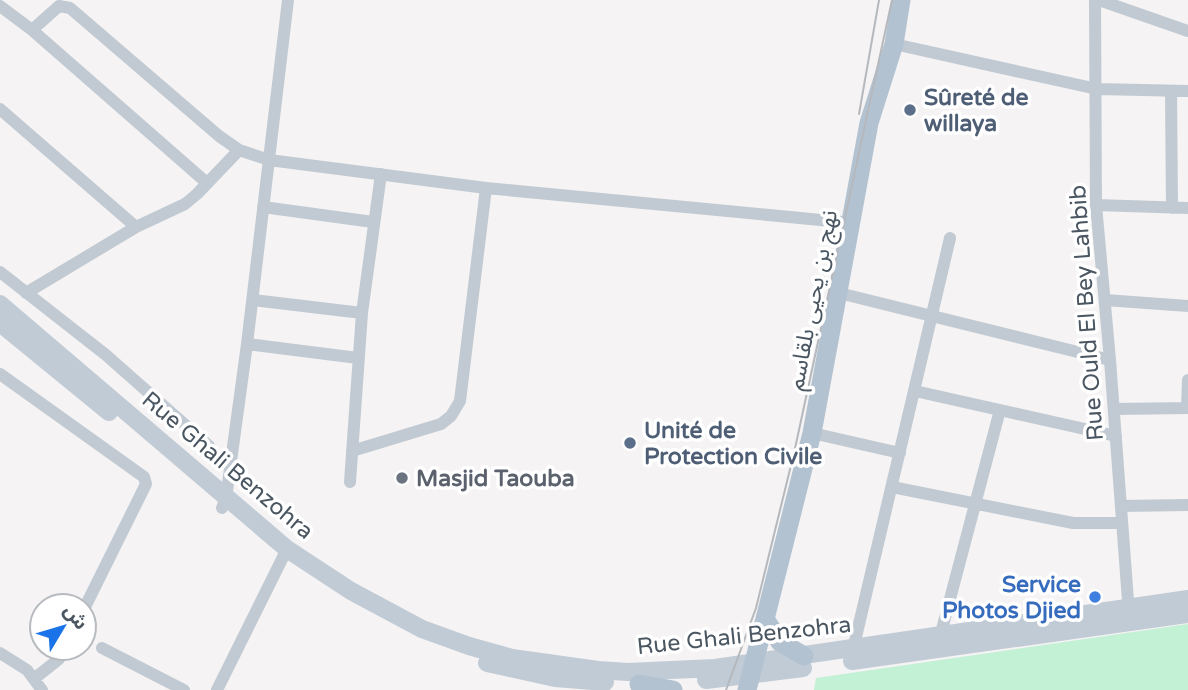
<svg xmlns="http://www.w3.org/2000/svg" width="1188" height="690" font-family="'Varela Round','Noto Sans Arabic',sans-serif">
  <rect width="100%" height="100%" fill="#f5f3f3"/>
  <path fill="#c3f1d5" d="M 1188,624 L 1188,690 L 814,690 L 816,678 Z"/>
  <g fill="none" stroke-linecap="round" stroke-linejoin="round">
    <path stroke="#c1cad2" stroke-width="12" d="M 1095,0 L 1096,205 L 1110,360 L 1129,614
      M 1099,0 L 1188,31
      M 0,6 L 32,30 L 207,183
      M 32,30 L 59,6 L 70,8 L 219,136 L 239,150 L 269,160 L 486,188 L 852,223
      M 894,44 L 1097,89 L 1188,91
      M 1171,91 L 1172,208
      M 0,109 L 136,227
      M 1096,205 L 1188,208
      M 263,207 L 373,222
      M 0,272 L 106,355 L 209,446
      M 26,293 L 136,227 L 185,204 L 197,194 L 239,150
      M 839,293 L 1110,360
      M 253,300 L 362,313
      M 1105,300 L 1188,306
      M 247,344 L 358,358
      M 0,374 L 144,477 L 146,484 L 84,609
      M 915,391 L 1116,436
      M 1187,408 L 1188,380
      M 1114,409 L 1188,408
      M 812,433 L 900,453
      M 352,451 L 441,424 L 451,416 L 460,401 L 486,188
      M 350,482 L 362,313 L 381,174
      M 892,487 L 1073,523 L 1122,523
      M 1121,506 L 1188,505
      M 222,508 L 226,498 L 247,344 L 288,0
      M 941,633 L 1000,410
      M 102,648 L 184,690
      M 0,653 L 27,670 L 42,690
      M 852,654 L 950,238
      M 35,678 L 59,659 L 65,648
      M 217,690 L 287,549"/>
    <path stroke="#c1cbd6" stroke-width="18" d="M 0,304 L 287,549 L 351,591 L 422,629 L 469,646 L 512,658 L 598,670 L 628,672 L 715,668 L 1188,599
      M 0,323 L 109,412
      M 852,661 L 1188,614
      M 487,663 L 555,678 L 605,682
      M 706,680 L 803,668"/>
    <path stroke="#b3c2d1" stroke-width="19" d="M 765,619 L 780,642 L 804,656
      M 639,684 L 673,690
      M 747,690 L 812,433 L 869,123 L 894,44 L 901,0"/>
    <path stroke="#b5b8bd" stroke-width="2" d="M 859,114 L 879,0
      M 726,690 L 756,608 L 794,453 L 892,0"/>
  </g>
  <g fill="#5c6f8a" stroke="#fff" stroke-width="2.5">
    <circle cx="910" cy="110" r="7"/>
    <circle cx="630" cy="443" r="7"/>
  </g>
  <circle fill="#6b7280" stroke="#fff" stroke-width="2.5" cx="402" cy="478" r="7"/>
  <circle fill="#3f7fe0" stroke="#fff" stroke-width="2.5" cx="1095" cy="597" r="7"/>
  <g text-anchor="middle" stroke-width="7" stroke-linejoin="round" paint-order="stroke">
    <g font-size="23" font-weight="bold" fill="#4e5e75" stroke="#fff" text-anchor="start">
      <text x="924" y="105">Sûreté de<tspan x="924" dy="26">willaya</tspan></text>
      <text x="644" y="438">Unité de<tspan x="644" dy="26">Protection Civile</tspan></text>
    </g>
    <g font-size="23" fill="#4a5661" stroke="#fff">
      <text transform="translate(812 300) rotate(-79)" y="8">نهج بن يحيى بلقاسم</text>
      <text transform="translate(1086 313) rotate(-94)" y="8">Rue Ould El Bey Lahbib</text>
      <text transform="translate(228 465) rotate(40)" y="8">Rue Ghali Benzohra</text>
      <text transform="translate(744 635) rotate(-6)" y="8">Rue Ghali Benzohra</text>
    </g>
    <g font-size="23" font-weight="bold" fill="#5b616d" stroke="#fff" text-anchor="start">
      <text x="416" y="486">Masjid Taouba</text>
    </g>
    <g font-size="23" font-weight="bold" fill="#366cbe" stroke="#fff" text-anchor="end">
      <text x="1081" y="592">Service<tspan x="1081" dy="26">Photos Djied</tspan></text>
    </g>
  </g>
  <g transform="translate(63 627) rotate(52)"><circle r="33" fill="#ffffff" stroke="#b7bbc0" stroke-width="2"/>
  <path d="M0-5L12 26L0 18L-12 26Z" fill="#1a73e8"/>
  <text y="-10" font-size="19" font-weight="bold" text-anchor="middle" fill="#4a5661">ش</text>
  </g>
</svg>
